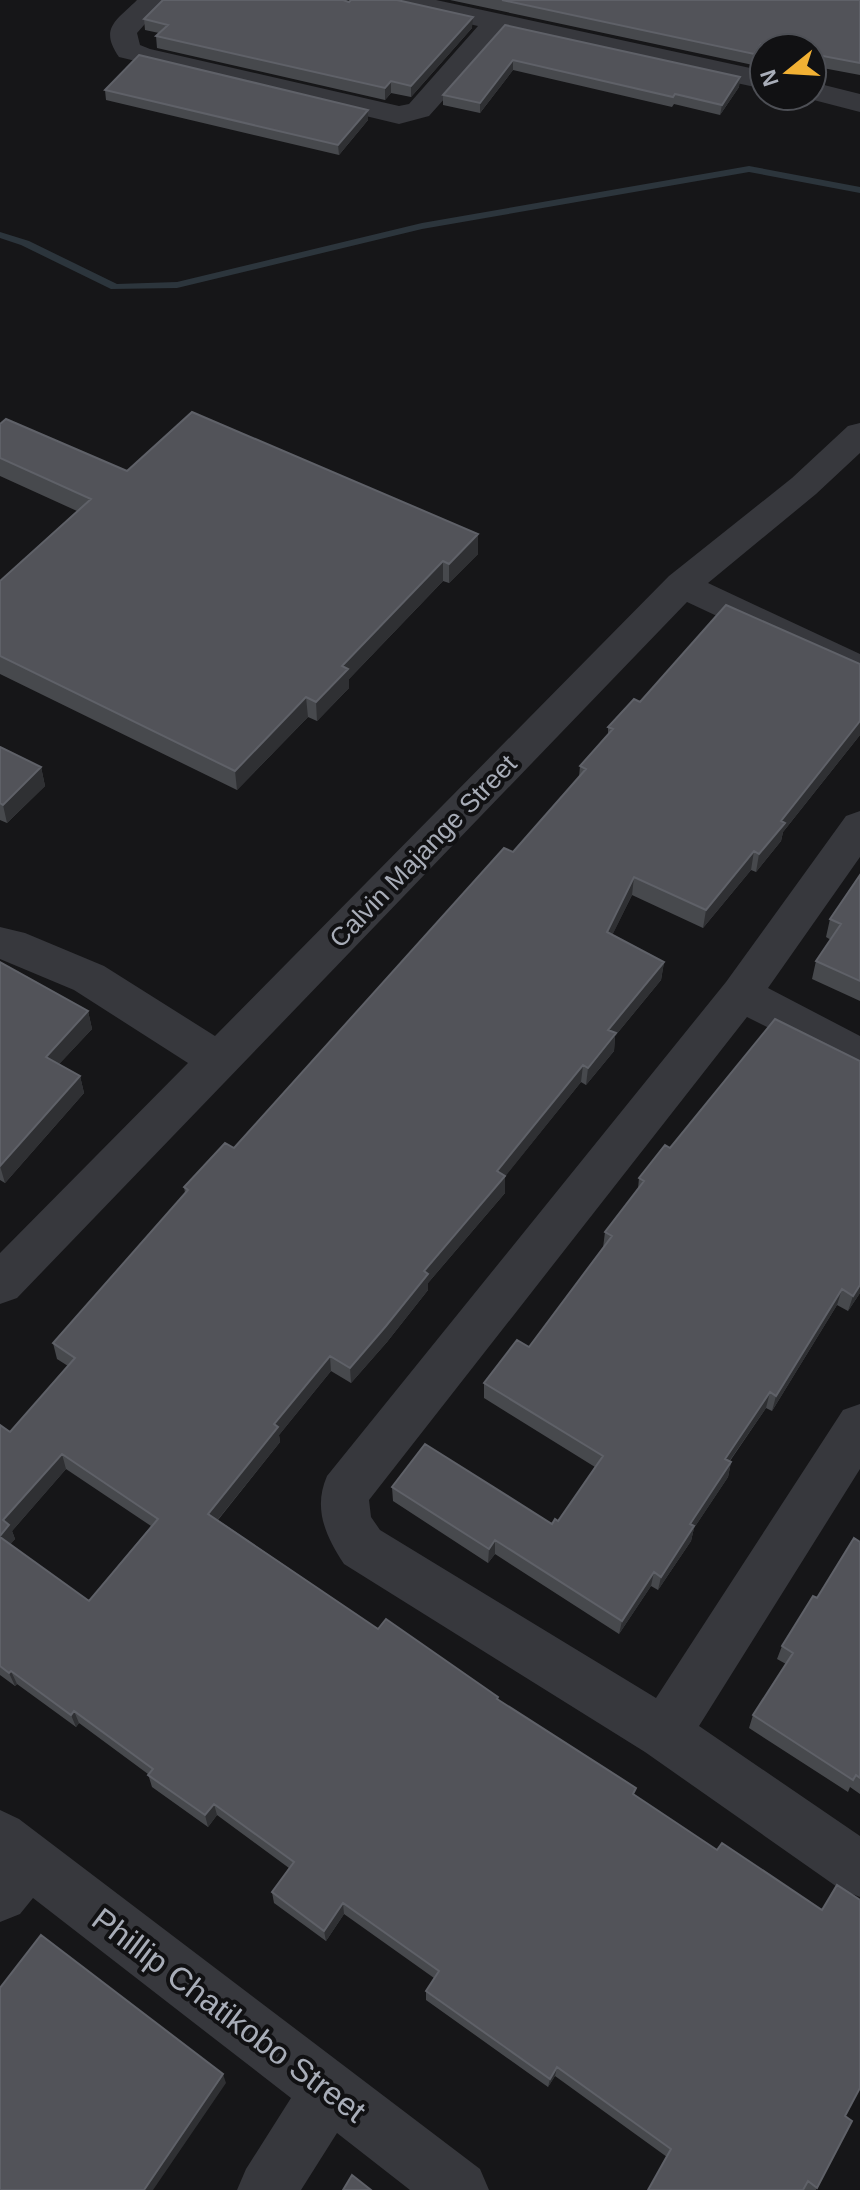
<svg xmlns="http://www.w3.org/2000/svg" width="860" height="2190" font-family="Helvetica,sans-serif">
  <rect width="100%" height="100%" fill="#161618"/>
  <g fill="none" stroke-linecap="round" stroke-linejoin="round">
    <path fill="#2c353c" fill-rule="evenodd" d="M 749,166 L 860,187 L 860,193 L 749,172 L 422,229 L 177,288 L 111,289 L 21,245 L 0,238 L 0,232 L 29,241 L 117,284 L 177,282 L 422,223 Z"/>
    <path fill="#37383d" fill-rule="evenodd" d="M 137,0 L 166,0 L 137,33 L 140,45 L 150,49 L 399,106 L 409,104 L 478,26 L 388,6 L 384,0 L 436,0 L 764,71 L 764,89 L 504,32 L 429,116 L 399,124 L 119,57 C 99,28 116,21 137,0 Z
      M 812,82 L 860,94 L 860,112 L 802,97 L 812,96 Z
      M 860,423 L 860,453 L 816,494 L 708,583 L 860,654 L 860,683 L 687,602 L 17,1298 L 0,1304 L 0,1253 L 188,1063 L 74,990 L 0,959 L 0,927 L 25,933 L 104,966 L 215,1036 L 669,576 L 792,478 L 848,426 Z
      M 860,811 L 860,857 L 768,988 L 860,1036 L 860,1073 L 747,1017 L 369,1500 L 371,1517 L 380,1530 L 656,1698 L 843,1410 L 860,1404 L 860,1469 L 699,1726 L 860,1836 L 860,1897 L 840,1889 L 645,1752 L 344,1564 C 325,1535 313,1508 327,1476 L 726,982 L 846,816 Z
      M 0,1810 L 19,1819 L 480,2169 L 489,2190 L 410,2190 L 337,2133 L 301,2190 L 237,2190 L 246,2169 L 291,2098 L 33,1898 L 20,1914 L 0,1922 Z"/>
  </g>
  <path fill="#47494d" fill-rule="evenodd" d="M 450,0 L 860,0 L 860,75 L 812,66 L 812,48 L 764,48 L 764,56 L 759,55 L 753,65 Z
    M 144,19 L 472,28 L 411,97 L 391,93 L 385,100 L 157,48 L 156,36 L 159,33 L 145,30 Z
    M 505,25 L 740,77 L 739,87 L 720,115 L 674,104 L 672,107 L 513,70 L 480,113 L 443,105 L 443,95 Z
    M 105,90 L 368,120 L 339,155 L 106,100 Z
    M 0,424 L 127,471 L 478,534 L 478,554 L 449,583 L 443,581 L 349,679 L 349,688 L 317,721 L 308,717 L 237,790 L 0,674 L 0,581 L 77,511 L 0,476 Z
    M 640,702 L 860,735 L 783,832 L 781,841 L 756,872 L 751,870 L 703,928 L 632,895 L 612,935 L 664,962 L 661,980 L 615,1036 L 614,1051 L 586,1085 L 581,1082 L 505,1176 L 505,1193 L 428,1283 L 428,1290 L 387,1342 L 351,1383 L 331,1371 L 279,1435 L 280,1442 L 218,1520 L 378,1629 L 498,1700 L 635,1795 L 845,2116 L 816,2190 L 804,2190 L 667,2157 L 555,2076 L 548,2087 L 426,2000 L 426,1991 L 434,1978 L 344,1914 L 326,1941 L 274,1903 L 272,1892 L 289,1868 L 217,1815 L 208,1827 L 152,1787 L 148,1774 L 79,1723 L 76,1727 L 17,1684 L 15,1686 L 0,1675 L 0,1425 L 10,1432 L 68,1366 L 57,1359 L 53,1343 L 185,1193 L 184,1187 L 234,1148 L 513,852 L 579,777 L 580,766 L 608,735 L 608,727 ZM 66,1469 L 151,1526 L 89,1601 L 10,1544 L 15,1539 L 12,1531 Z
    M 0,747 L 41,767 L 45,786 L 7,823 L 0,820 Z
    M 860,875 L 860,1001 L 812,979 L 816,961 L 831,940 L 826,937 L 830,919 Z
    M 0,962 L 88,1011 L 92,1029 L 59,1064 L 80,1076 L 84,1093 L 5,1183 L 0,1180 Z
    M 860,1061 L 860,1293 L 848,1311 L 837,1305 L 772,1411 L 766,1408 L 730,1461 L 731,1462 L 728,1477 L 694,1528 L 691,1541 L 658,1590 L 651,1586 L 619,1634 L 495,1554 L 488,1563 L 393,1501 L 392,1487 L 552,1524 L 558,1521 L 595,1467 L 484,1398 L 484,1383 L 529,1347 L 603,1248 L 605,1232 L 638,1189 L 639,1178 L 670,1148 Z
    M 860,1542 L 860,1794 L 850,1787 L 848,1792 L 749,1728 L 753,1715 L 786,1664 L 777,1659 L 782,1646 Z"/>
  <path fill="#2f3033" d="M 473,17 L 472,28 L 411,97 L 411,86 Z
    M 761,44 L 759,55 L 753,65 L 754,54 Z
    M 513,60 L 513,70 L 480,113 L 480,103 Z
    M 740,77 L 739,87 L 720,115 L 722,105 Z
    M 391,81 L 391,93 L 385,100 L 385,88 Z
    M 368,110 L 368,120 L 339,155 L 338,145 Z
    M 478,534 L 478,554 L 449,583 L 449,564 Z
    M 443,561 L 443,581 L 349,679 L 349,688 L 317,721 L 316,702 L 342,666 Z
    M 306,697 L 308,717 L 237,790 L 235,771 Z
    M 860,721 L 860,735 L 783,832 L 781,841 L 756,872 L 759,854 L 781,821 Z
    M 41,767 L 45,786 L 7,823 L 3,805 Z
    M 754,851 L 751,870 L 703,928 L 706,910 Z
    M 634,877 L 632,895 L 605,950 L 607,932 Z
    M 664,962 L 661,980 L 615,1036 L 614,1051 L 586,1085 L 588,1068 L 608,1030 Z
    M 88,1011 L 92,1029 L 50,1074 L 46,1057 Z
    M 583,1065 L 581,1082 L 504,1178 L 505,1176 L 505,1193 L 428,1283 L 428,1290 L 387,1342 L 351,1383 L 350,1368 L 424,1271 L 497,1171 Z
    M 80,1076 L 84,1093 L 5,1183 L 0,1166 Z
    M 860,1285 L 860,1293 L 848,1311 L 853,1296 Z
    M 842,1289 L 837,1305 L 772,1411 L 776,1396 Z
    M 330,1356 L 331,1371 L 279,1435 L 280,1442 L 211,1528 L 208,1514 L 274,1424 Z
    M 770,1392 L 766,1408 L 721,1473 L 725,1459 Z
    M 62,1454 L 66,1469 L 12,1531 L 15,1539 L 5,1551 L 0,1536 L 3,1520 Z
    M 731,1462 L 728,1477 L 694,1528 L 691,1541 L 658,1590 L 661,1577 L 690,1524 Z
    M 495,1540 L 495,1554 L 488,1563 L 489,1549 Z
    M 654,1572 L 651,1586 L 619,1634 L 622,1621 Z
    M 11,1671 L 17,1684 L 15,1686 L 9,1673 Z
    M 74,1711 L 79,1723 L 76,1727 L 71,1715 Z
    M 214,1804 L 217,1815 L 208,1827 L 205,1815 Z
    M 343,1903 L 344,1914 L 326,1941 L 324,1931 Z
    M 557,2067 L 555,2076 L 548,2087 L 550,2079 Z
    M 223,2074 L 226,2083 L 153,2190 L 144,2190 Z"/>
  <path fill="#525359" stroke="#5f6168" stroke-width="2" d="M 163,0 L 343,0 L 349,2 L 351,0 L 397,0 L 473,17 L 411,86 L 391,81 L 385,88 L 156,36 L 168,25 L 144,19 Z
    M 502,0 L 860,0 L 860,63 L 812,54 L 812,48 L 781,48 L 761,44 L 754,54 Z
    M 505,25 L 740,77 L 722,105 L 675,94 L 673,97 L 513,60 L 480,103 L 443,95 Z
    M 139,55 L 368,110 L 338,145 L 105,90 Z
    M 192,412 L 478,534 L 449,564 L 443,561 L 342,666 L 348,669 L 316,702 L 306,697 L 235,771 L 0,656 L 0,581 L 91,499 L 0,458 L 0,424 L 6,419 L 127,471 Z
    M 726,605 L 860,664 L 860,721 L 781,821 L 785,823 L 759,854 L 754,851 L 706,910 L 634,877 L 607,932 L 664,962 L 608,1030 L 616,1033 L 588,1068 L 583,1065 L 497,1171 L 505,1176 L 424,1271 L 428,1274 L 386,1326 L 350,1368 L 330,1356 L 274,1424 L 278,1427 L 208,1514 L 378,1629 L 386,1619 L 498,1697 L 497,1699 L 636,1788 L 633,1794 L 717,1850 L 722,1843 L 822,1910 L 837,1885 L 860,1900 L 860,2088 L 845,2116 L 852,2121 L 817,2188 L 808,2181 L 803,2190 L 648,2190 L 671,2149 L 557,2067 L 550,2079 L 426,1991 L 439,1971 L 343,1903 L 324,1931 L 272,1892 L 294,1862 L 214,1804 L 205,1815 L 148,1775 L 153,1769 L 74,1711 L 71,1715 L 11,1671 L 9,1673 L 0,1666 L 0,1537 L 89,1601 L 158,1519 L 62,1454 L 3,1520 L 9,1525 L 0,1536 L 0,1425 L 10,1432 L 75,1358 L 53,1343 L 188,1190 L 184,1187 L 225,1143 L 234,1148 L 504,848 L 513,852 L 586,769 L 580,766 L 613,729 L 608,727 L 634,699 L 640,702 Z
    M 0,747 L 41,767 L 3,805 L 0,803 Z
    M 860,875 L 860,981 L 816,961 L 841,924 L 830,919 Z
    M 0,962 L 88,1011 L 46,1057 L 80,1076 L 0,1166 Z
    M 775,1019 L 860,1061 L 860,1285 L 853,1296 L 842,1289 L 776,1396 L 770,1392 L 725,1459 L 731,1462 L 690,1524 L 694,1526 L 661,1577 L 654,1572 L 622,1621 L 495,1540 L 489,1549 L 392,1487 L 425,1444 L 552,1524 L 555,1519 L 558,1521 L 603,1456 L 484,1383 L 517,1340 L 529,1347 L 612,1236 L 605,1232 L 644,1181 L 639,1178 L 665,1145 L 670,1148 Z
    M 854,1538 L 860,1542 L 860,1778 L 856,1775 L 853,1780 L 753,1715 L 793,1653 L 782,1646 L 813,1596 L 817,1598 Z
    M 41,1935 L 223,2074 L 144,2190 L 0,2190 L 0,1988 Z
    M 352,2175 L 371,2190 L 343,2190 Z"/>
  <g text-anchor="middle" stroke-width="8" stroke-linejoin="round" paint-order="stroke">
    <g font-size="26" fill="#a8adb8" stroke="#111113">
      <text transform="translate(423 851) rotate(-46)" y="9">Calvin Majange Street</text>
    </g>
    <g font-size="32" fill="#a8adb8" stroke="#111113">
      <text transform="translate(229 2015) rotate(37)" y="11">Phillip Chatikobo Street</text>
    </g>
  </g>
  <g transform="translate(788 72) rotate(252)"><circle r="38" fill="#111113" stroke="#4d4f55" stroke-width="2"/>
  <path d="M0-6L14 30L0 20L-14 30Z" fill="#f2b134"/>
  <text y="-12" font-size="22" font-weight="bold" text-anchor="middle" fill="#a8adb8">N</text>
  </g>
</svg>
